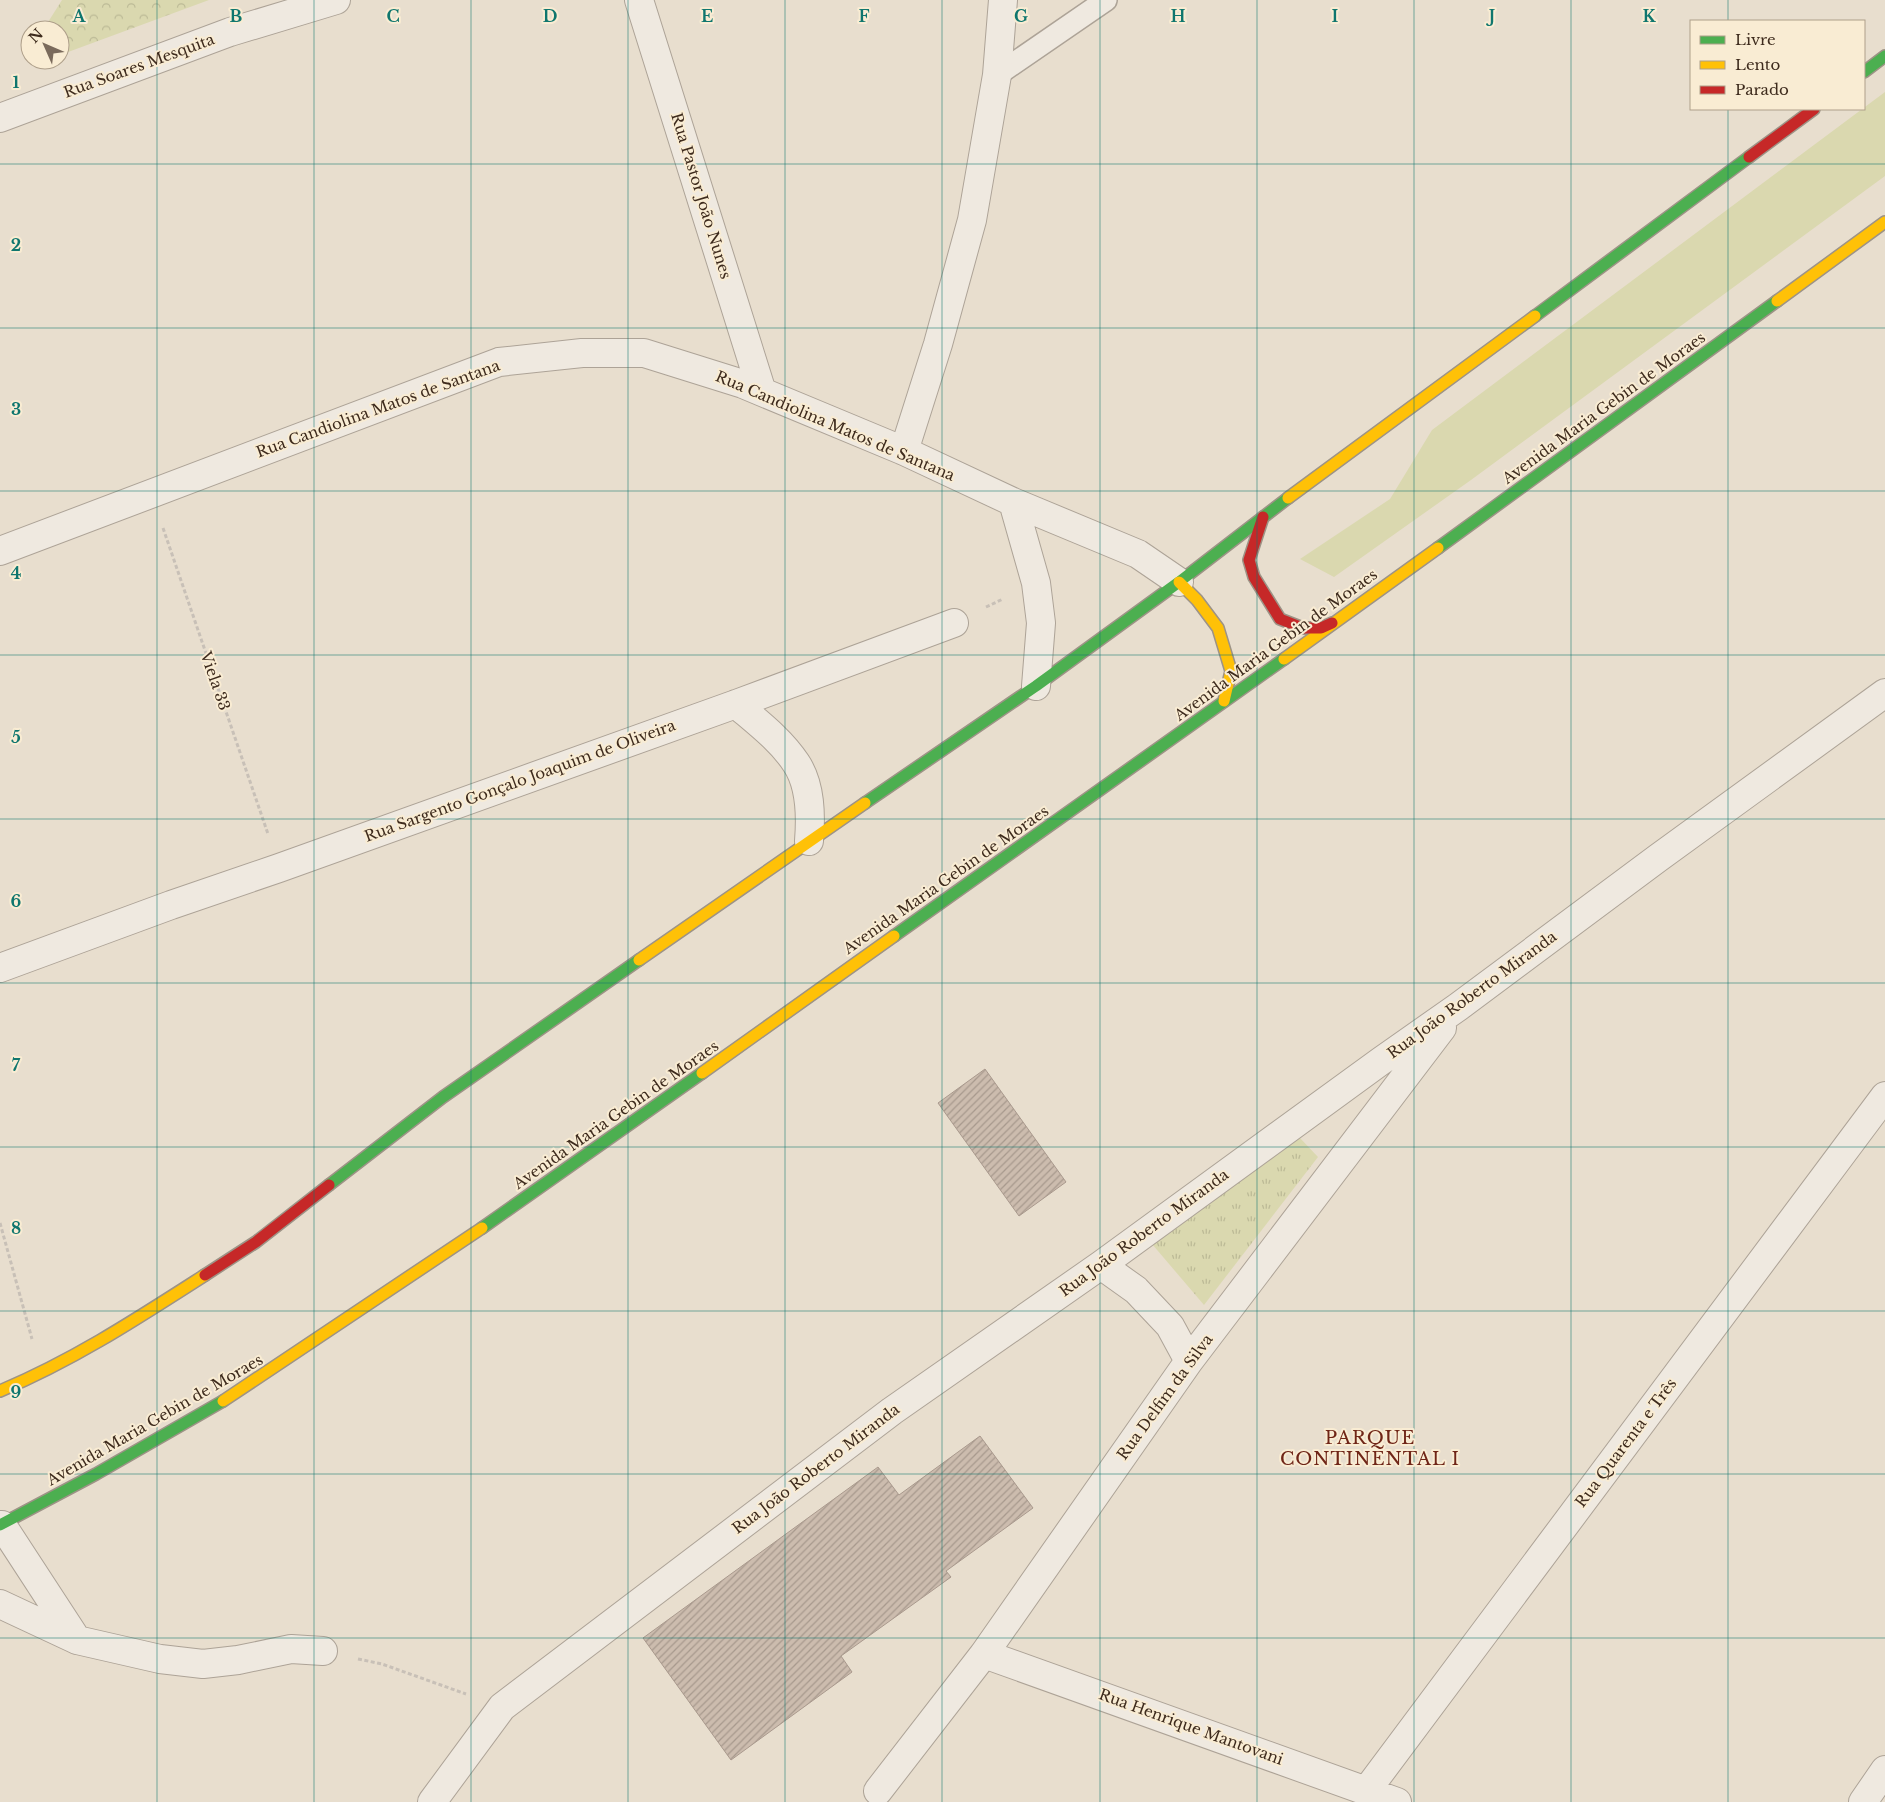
<svg xmlns="http://www.w3.org/2000/svg" width="1885" height="1802" font-family="'Libre Baskerville',serif">
  <defs>
    <pattern id="forest-crowns" width="20" height="18" patternUnits="userSpaceOnUse" patternTransform="scale(1.25)"><rect width="20" height="18" fill="#dad8af"/><path d="M2 6a3 3 0 1 1 6 0M12 15a3 3 0 1 1 6 0" fill="none" stroke="#bcba96"/></pattern>
    <pattern id="park-tufts" width="24" height="20" patternUnits="userSpaceOnUse" patternTransform="scale(1.25)"><rect width="24" height="20" fill="#dad8af"/><path d="M3 7l-1-3M5 7V3M7 7l1-3M15 17l-1-3M17 17v-4M19 17l1-3" fill="none" stroke="#bcba96"/></pattern>
    <pattern id="building-hatch" width="6" height="6" patternUnits="userSpaceOnUse" patternTransform="scale(1.25)"><rect width="6" height="6" fill="#ccbcae"/><path d="M-1 1l2-2M0 6l6-6M5 7l2-2" fill="none" stroke="#a7998d"/></pattern>
  </defs>
  <rect width="100%" height="100%" fill="#e8dece"/>
  <path fill="#dad8af" d="M 1885,92 L 1885,176 L 1471,480 L 1334,577 L 1300,559 L 1390,499 L 1432,430 Z"/>
  <path fill="url(#forest-crowns)" d="M 62,0 L 209,0 L 60,55 L 60,30 L 43,30 Z"/>
  <path fill="url(#park-tufts)" d="M 1300,1138 L 1318,1157 L 1204,1305 L 1152,1244 Z"/>
  <path fill="url(#building-hatch)" stroke="#a9998d" d="M 985,1069 L 1066,1182 L 1019,1216 L 938,1103 Z
    M 980,1436 L 1033,1508 L 946,1571 L 951,1577 L 841,1656 L 852,1672 L 731,1760 L 643,1638 L 878,1467 L 899,1495 Z"/>
  <g fill="none" stroke-linecap="round" stroke-linejoin="round">
    <g stroke="#ada397" stroke-width="24">
      <path id="lane" d="M 997,75 L 1106,0"/>
    </g>
    <g stroke="#ada397" stroke-width="30">
      <path id="street" d="M 639,0 L 762,392
        M 0,118 L 230,32 L 336,0
        M 904,451 L 938,344 L 972,220 L 997,75 L 1003,0
        M 1013,502 L 1036,583 L 1041,623 L 1036,686
        M 0,551 L 499,362 L 582,353 L 644,353 L 743,384 L 904,451 L 1013,502 L 1138,554 L 1179,582
        M 736,704 C 757,722 781,740 796,763 C 811,785 811,816 809,841
        M 0,968 L 171,905 L 279,868 L 736,704 L 954,623
        M 1101,1265 L 1136,1290 L 1170,1326 L 1189,1361
        M 2,1525 L 77,1640
        M 0,1604 L 77,1640 L 160,1659 L 203,1664 L 238,1660 L 291,1649 L 323,1651
        M 984,1654 L 1397,1802
        M 1367,1790 L 1885,1096
        M 878,1791 L 984,1654 L 1189,1361 L 1442,1028
        M 432,1802 L 502,1707 L 892,1411 L 1101,1265 L 1381,1061 L 1458,1007 L 1658,858 L 1885,693
        M 1863,1802 L 1885,1770"/>
    </g>
    <g stroke="#9d9386" stroke-width="14">
      <path id="fast" d="M 1864,72 L 1885,56
        M 1535,316 L 1749,157
        M 1438,548 L 1777,301
        M 865,803 L 1036,686 L 1179,582 L 1288,498
        M 894,936 L 1284,659
        M 329,1185 L 443,1097 L 639,960
        M 482,1228 L 702,1073
        M 0,1525 L 96,1474 L 223,1401"/>
    </g>
    <g stroke="#9d9386" stroke-width="14">
      <path id="slow" d="M 1777,301 L 1885,222
        M 1288,498 L 1535,316
        M 1179,582 L 1197,600 L 1218,628 L 1231,671 L 1224,701
        M 1284,659 L 1438,548
        M 639,960 L 865,803
        M 702,1073 L 894,936
        M 0,1391 C 74,1360 138,1318 205,1275
        M 223,1401 L 482,1228"/>
    </g>
    <g stroke="#9d9386" stroke-width="14">
      <path id="jam" d="M 1749,157 L 1814,109
        M 1263,517 L 1249,560 L 1254,577 L 1280,619 L 1303,628 L 1321,628 L 1332,623
        M 205,1275 L 256,1242 L 329,1185"/>
    </g>
    <path stroke="#c8c0b7" stroke-width="3" stroke-dasharray="4 2.5" stroke-linecap="butt" d="M 163,528 L 268,834
      M 986,607 L 1003,599
      M 0,1223 L 32,1339
      M 358,1659 L 382,1664 L 466,1694"/>
    <use href="#lane" stroke="#efe9e0" stroke-width="21"/>
    <use href="#street" stroke="#efe9e0" stroke-width="28"/>
    <use href="#fast" stroke="#4caf50" stroke-width="11"/>
    <use href="#slow" stroke="#ffc107" stroke-width="11"/>
    <use href="#jam" stroke="#c62828" stroke-width="11"/>
  </g>
  <path fill="none" stroke="#0f766e" stroke-width="1" stroke-opacity="0.55" d="M 157,0 L 157,1802M 314,0 L 314,1802M 471,0 L 471,1802M 628,0 L 628,1802M 785,0 L 785,1802M 942,0 L 942,1802M 1100,0 L 1100,1802M 1257,0 L 1257,1802M 1414,0 L 1414,1802M 1571,0 L 1571,1802M 1728,0 L 1728,21M 1728,109 L 1728,1802M 0,164 L 1885,164M 0,328 L 1885,328M 0,491 L 1885,491M 0,655 L 1885,655M 0,819 L 1885,819M 0,983 L 1885,983M 0,1147 L 1885,1147M 0,1311 L 1885,1311M 0,1474 L 1885,1474M 0,1638 L 1885,1638"/>
  <g text-anchor="middle" stroke-width="4" stroke-linejoin="round" paint-order="stroke">
    <g font-size="15" fill="#3e2b1d" stroke="#f9ecd3">
      <text transform="translate(139 66) rotate(-20)" y="5">Rua Soares Mesquita</text>
      <text transform="translate(701 196) rotate(73)" y="5">Rua Pastor João Nunes</text>
      <text transform="translate(1604 408) rotate(-36)" y="5">Avenida Maria Gebin de Moraes</text>
      <text transform="translate(378 409) rotate(-20)" y="5">Rua Candiolina Matos de Santana</text>
      <text transform="translate(835 426) rotate(23)" y="5">Rua Candiolina Matos de Santana</text>
      <text transform="translate(1276 645) rotate(-36)" y="5">Avenida Maria Gebin de Moraes</text>
      <text transform="translate(215 681) rotate(71)" y="5">Viela 33</text>
      <text transform="translate(520 781) rotate(-20)" y="5">Rua Sargento Gonçalo Joaquim de Oliveira</text>
      <text transform="translate(946 880) rotate(-35)" y="5">Avenida Maria Gebin de Moraes</text>
      <text transform="translate(1472 995) rotate(-36)" y="5">Rua João Roberto Miranda</text>
      <text transform="translate(616 1115) rotate(-35)" y="5">Avenida Maria Gebin de Moraes</text>
      <text transform="translate(1144 1233) rotate(-36)" y="5">Rua João Roberto Miranda</text>
      <text transform="translate(1165 1397) rotate(-54)" y="5">Rua Delfim da Silva</text>
      <text transform="translate(155 1420) rotate(-30)" y="5">Avenida Maria Gebin de Moraes</text>
      <text transform="translate(1626 1443) rotate(-53)" y="5">Rua Quarenta e Três</text>
      <text transform="translate(816 1469) rotate(-37)" y="5">Rua João Roberto Miranda</text>
      <text transform="translate(1191 1727) rotate(20)" y="5">Rua Henrique Mantovani</text>
    </g>
    <g font-size="18" letter-spacing="1" fill="#6f2517" stroke="#f9ecd3">
      <text x="1370" y="1444">PARQUE<tspan x="1370" dy="21">CONTINENTAL I</tspan></text>
    </g>
  </g>
  <g font-size="16" text-anchor="middle" font-weight="bold" fill="#0f766e" stroke="#f9ecd3" stroke-width="4" stroke-linejoin="round" paint-order="stroke">
    <text x="79" y="22">A</text>
    <text x="236" y="22">B</text>
    <text x="393" y="22">C</text>
    <text x="550" y="22">D</text>
    <text x="707" y="22">E</text>
    <text x="864" y="22">F</text>
    <text x="1021" y="22">G</text>
    <text x="1178" y="22">H</text>
    <text x="1335" y="22">I</text>
    <text x="1492" y="22">J</text>
    <text x="1649" y="22">K</text>
    <text x="16" y="88">1</text>
    <text x="16" y="251">2</text>
    <text x="16" y="415">3</text>
    <text x="16" y="579">4</text>
    <text x="16" y="743">5</text>
    <text x="16" y="907">6</text>
    <text x="16" y="1071">7</text>
    <text x="16" y="1234">8</text>
    <text x="16" y="1398">9</text>
  </g>
  <rect x="1690" y="20" width="175" height="90" fill="#f9ecd3" stroke="#ae9f8a"/>
  <rect x="1700" y="36" width="25" height="8" fill="#4caf50" stroke="#ae9f8a"/>
  <text x="1735" y="45" font-size="15" fill="#3e2b1d">Livre</text>
  <rect x="1700" y="61" width="25" height="8" fill="#ffc107" stroke="#ae9f8a"/>
  <text x="1735" y="70" font-size="15" fill="#3e2b1d">Lento</text>
  <rect x="1700" y="86" width="25" height="8" fill="#c62828" stroke="#ae9f8a"/>
  <text x="1735" y="95" font-size="15" fill="#3e2b1d">Parado</text>
  <g transform="translate(45 45) rotate(315)"><circle r="24" fill="#f9ecd3" stroke="#ae9f8a"/>
  <path d="M0-4L9 19L0 12L-9 19Z" fill="#7a6a5b"/>
  <text y="-8" font-size="14" font-weight="bold" text-anchor="middle" fill="#3e2b1d">N</text>
  </g>
</svg>
